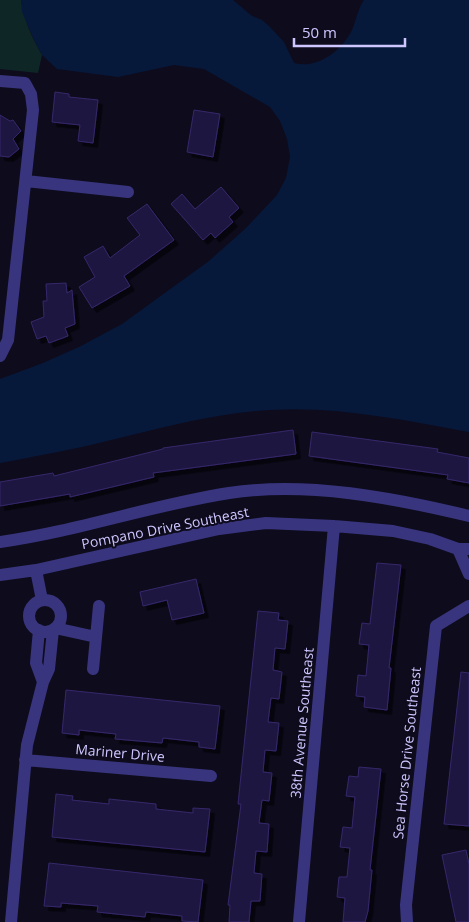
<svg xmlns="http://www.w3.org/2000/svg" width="469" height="922" font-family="'Open Sans',sans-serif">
  <defs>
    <filter id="shadow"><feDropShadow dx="4.5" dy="4.5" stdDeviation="0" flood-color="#0009"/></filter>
  </defs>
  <rect width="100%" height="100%" fill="#0e0b1d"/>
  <path fill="#0e2726" d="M 0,0 L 21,0 C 24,20 32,38 42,55 L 38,73 L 0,69 Z"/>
  <path fill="#07193a" d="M 21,0 L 233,0 L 252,16 L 262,20 L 269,26 L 284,42 L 294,63 C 315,69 337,54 348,37 C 356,26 356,11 364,0 L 469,0 L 469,432 C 403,420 338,406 270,410 C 215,413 161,428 107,441 C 72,450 36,456 0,463 L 0,379 L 43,363 L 81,346 L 122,324 L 209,261 L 246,228 L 277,195 L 286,178 L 290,157 L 287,139 L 280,121 L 270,107 L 204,69 L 174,65 L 118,77 L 57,69 L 42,55 L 34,40 L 22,12 Z"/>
  <path fill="#1f173f" stroke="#36286b" filter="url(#shadow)" d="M 55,92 L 69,94 L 69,97 L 98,100 L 93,143 L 78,141 L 80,125 L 52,122 Z
    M 194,110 L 220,114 L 213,157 L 187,152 Z
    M 0,115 L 10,121 L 13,120 L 21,131 L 13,139 L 19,149 L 9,157 L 0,156 Z
    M 221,187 L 239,208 L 229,217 L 233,222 L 215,238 L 211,233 L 203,240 L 171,204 L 182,194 L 195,209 Z
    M 147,204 L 174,240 L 124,276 L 130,286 L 92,308 L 79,287 L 95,277 L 84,257 L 103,246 L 110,258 L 140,235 L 127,218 Z
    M 66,283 L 67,293 L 72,290 L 75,324 L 65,328 L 68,336 L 49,343 L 46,336 L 37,339 L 31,322 L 44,317 L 43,301 L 47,301 L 46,284 Z
    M 293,430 L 296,454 L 153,473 L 154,477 L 70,497 L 70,494 L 0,506 L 0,482 L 53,473 L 54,476 L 163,449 L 163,448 Z
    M 312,432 L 438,449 L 437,452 L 469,458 L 469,483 L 447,479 L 448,475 L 309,456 Z
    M 377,563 L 401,565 L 389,668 L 391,668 L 387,710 L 364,707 L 365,697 L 356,696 L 358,675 L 366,676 L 369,645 L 359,644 L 362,623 L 370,624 Z
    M 196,579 L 204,613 L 172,620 L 167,600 L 143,606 L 140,592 Z
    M 258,611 L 279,613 L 278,620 L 288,621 L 285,649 L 275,648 L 273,670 L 282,672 L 279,699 L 271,698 L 268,722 L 279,723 L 276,751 L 265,750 L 263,772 L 272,773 L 269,801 L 262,800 L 259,823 L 269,824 L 267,852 L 256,851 L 254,873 L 262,874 L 260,901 L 251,901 L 249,922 L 229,922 L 230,905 L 228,905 L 241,804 L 238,804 Z
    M 461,672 L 469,673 L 469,826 L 444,824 Z
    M 66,690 L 220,706 L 215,749 L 199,747 L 199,742 L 163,738 L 162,743 L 115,739 L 116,734 L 79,730 L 79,735 L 62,733 Z
    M 359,767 L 381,769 L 370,870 L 372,870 L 368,911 L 365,922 L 343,922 L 345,898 L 337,897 L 339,877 L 347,877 L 350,848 L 340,847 L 343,827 L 352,828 L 355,797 L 346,796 L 349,776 L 358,777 Z
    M 56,794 L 73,796 L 72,800 L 109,804 L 109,799 L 156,804 L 156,809 L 193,813 L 193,808 L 210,809 L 205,852 L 52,837 Z
    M 466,850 L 469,864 L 469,922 L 456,922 L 442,855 Z
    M 49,863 L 203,880 L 198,922 L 182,921 L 182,916 L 146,912 L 145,917 L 97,912 L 98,906 L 61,903 L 61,907 L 44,906 Z"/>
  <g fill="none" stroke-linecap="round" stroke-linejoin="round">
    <path stroke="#38357e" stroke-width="12" d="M 0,81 L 25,83 L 31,94 L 33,110 L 8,340 L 0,356
      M 26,181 L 128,192
      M 0,542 C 78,531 152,505 229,493 C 307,481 394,498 469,516
      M 458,549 L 469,574
      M 36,570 L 42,600
      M 0,575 L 36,570 L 219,529 L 266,523 L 334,526 L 393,531 L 430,539 L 458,549 L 469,549
      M29 616a16 16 0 1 1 32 0a16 16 0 1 1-32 0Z
      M 55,628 L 96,637
      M 39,630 L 36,663 L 43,682
      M 93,669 L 99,606
      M 25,760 L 211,776
      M 11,922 L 27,745 L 43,682 L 49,669 L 53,630
      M 299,922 L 334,526
      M 407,922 L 406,905 L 436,626 L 469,606"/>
  </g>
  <g text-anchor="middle" stroke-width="4" stroke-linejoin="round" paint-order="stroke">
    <g font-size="14" fill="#cec7ff" stroke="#0e0b1d">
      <text transform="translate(165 528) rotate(-11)" y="5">Pompano Drive Southeast</text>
      <text transform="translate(302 723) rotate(-85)" y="5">38th Avenue Southeast</text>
      <text transform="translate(120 753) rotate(5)" y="5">Mariner Drive</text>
      <text transform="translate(407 753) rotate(-84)" y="5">Sea Horse Drive Southeast</text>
    </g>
  </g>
  <path d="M294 38v8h111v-8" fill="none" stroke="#cec7ff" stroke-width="2.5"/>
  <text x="302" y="38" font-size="15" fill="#cec7ff" stroke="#0e0b1d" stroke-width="4" paint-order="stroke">50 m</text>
</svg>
